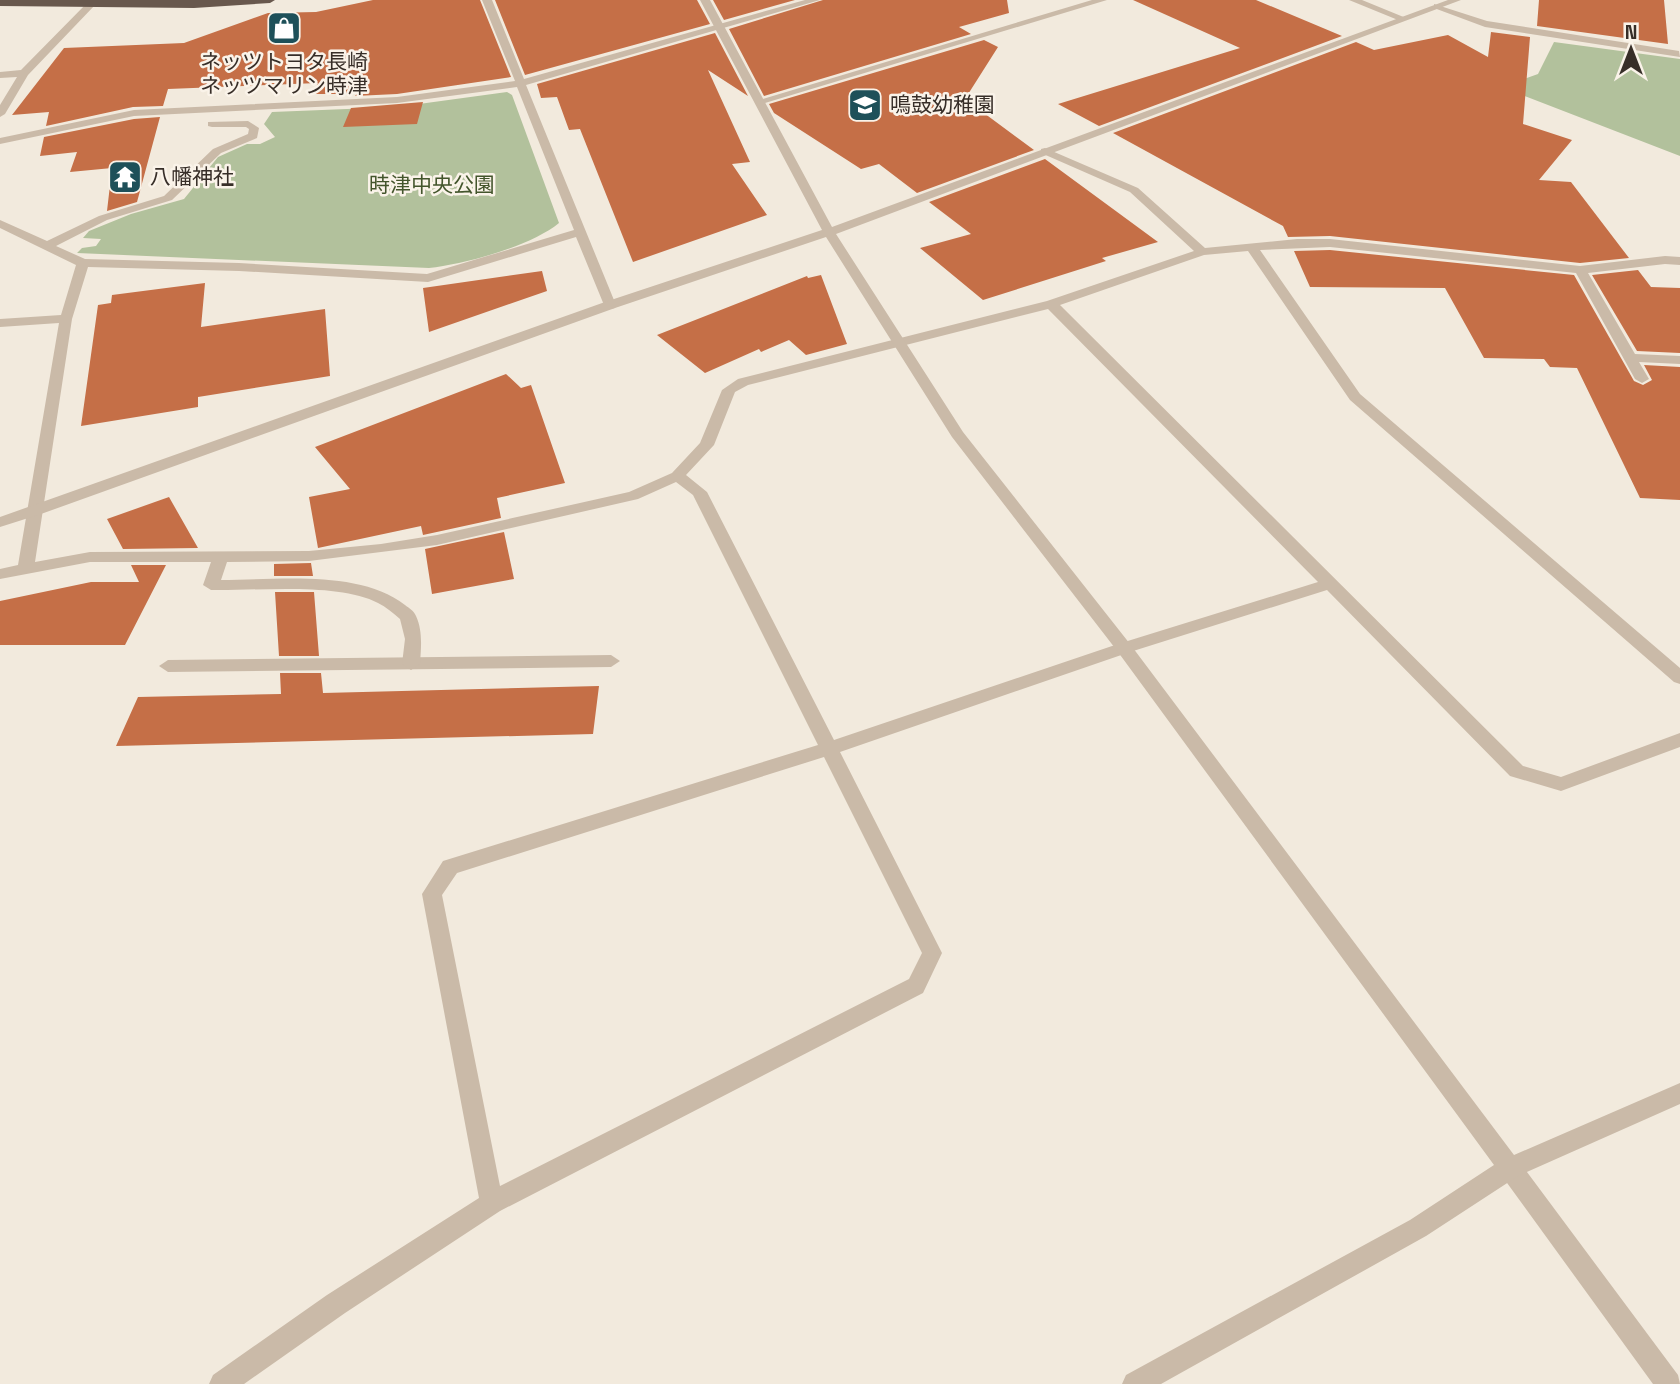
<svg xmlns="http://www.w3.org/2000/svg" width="1680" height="1384" font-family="'Space Grotesk','Noto Sans JP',sans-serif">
  <rect width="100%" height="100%" fill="#f2eadd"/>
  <path fill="#b2c19c" d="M 1554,42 L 1680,59 L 1680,156 L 1501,87 L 1538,74 Z
    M 507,92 L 512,95 L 559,223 C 531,246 466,264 429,268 L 77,253 L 82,248 L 96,246 L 101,239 L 83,238 L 89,231 L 131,214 L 184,199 L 218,157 L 247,144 L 260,144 L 275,137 L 264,124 L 272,112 L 397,107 Z"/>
  <path fill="#c56f47" d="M 373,0 L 480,0 L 511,77 L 397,94 L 355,96 L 357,94 L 313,94 L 318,83 L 168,89 L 163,106 L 133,107 L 46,126 L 49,112 L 12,115 L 64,48 L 184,43 L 268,13 L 316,12 Z
    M 495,0 L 697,0 L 710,24 L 525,75 Z
    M 713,0 L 795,0 L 724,20 Z
    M 823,0 L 1007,0 L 1009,13 L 959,27 L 971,34 L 764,96 L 729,29 Z
    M 1133,0 L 1256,0 L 1342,36 L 1099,126 L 1058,104 L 1240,48 Z
    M 1539,0 L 1664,0 L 1668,44 L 1537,26 Z
    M 1491,32 L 1530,37 L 1523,124 L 1572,140 L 1539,180 L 1571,182 L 1629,258 L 1580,263 L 1330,236 L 1288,237 L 1283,226 L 1113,133 L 1356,42 L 1374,50 L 1448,35 L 1488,57 Z
    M 715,33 L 748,96 L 708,70 L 750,162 L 732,164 L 767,215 L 633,262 L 580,129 L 569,130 L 557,97 L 541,98 L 537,84 Z
    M 984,40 L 998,47 L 965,99 L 1034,150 L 917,193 L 879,164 L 861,169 L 774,113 L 769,104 Z
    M 423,102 L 417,124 L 343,127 L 351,108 Z
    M 160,117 L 137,202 L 107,211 L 112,168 L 70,172 L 77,152 L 40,156 L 44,137 L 134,119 Z
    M 1045,159 L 1158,242 L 1102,258 L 1106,261 L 983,300 L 920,248 L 971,234 L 929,202 Z
    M 1330,250 L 1574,275 L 1634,381 L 1643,385 L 1652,380 L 1644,365 L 1680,367 L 1680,500 L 1640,498 L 1577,368 L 1550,367 L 1544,359 L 1484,358 L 1445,288 L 1310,287 L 1294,251 Z
    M 1638,270 L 1651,287 L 1680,288 L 1680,353 L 1637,351 L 1592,275 Z
    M 542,271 L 547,291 L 429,332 L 423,288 Z
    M 821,275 L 847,344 L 806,355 L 789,340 L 761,352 L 759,349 L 705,373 L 657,335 L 807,276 L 808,278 Z
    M 205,283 L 201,327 L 325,309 L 330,376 L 198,397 L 198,407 L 81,426 L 98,305 L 111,303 L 112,295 Z
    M 506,374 L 521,388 L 531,385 L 565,483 L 497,498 L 501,518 L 423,535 L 421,526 L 318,548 L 309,497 L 350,489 L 315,447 Z
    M 169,497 L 198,548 L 123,549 L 107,519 Z
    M 504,532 L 514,579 L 432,594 L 425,549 Z
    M 311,563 L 313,576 L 274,576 L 274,564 Z
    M 131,565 L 166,565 L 125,645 L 0,645 L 0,601 L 91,582 L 139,582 Z
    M 275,592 L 314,592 L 319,656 L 279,656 Z
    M 280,673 L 321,673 L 323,693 L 599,686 L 593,734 L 116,746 L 138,697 L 281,694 Z"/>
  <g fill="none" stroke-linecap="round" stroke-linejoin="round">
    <path fill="#cabaa8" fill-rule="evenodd" d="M 611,655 L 620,661 L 611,667 L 168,672 L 159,666 L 168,660 Z"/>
    <path fill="#cabaa8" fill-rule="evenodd" d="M 482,0 L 492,0 L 524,79 L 805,0 L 820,0 L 526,85 L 616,305 L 615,308 L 610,309 L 604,305 L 576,237 L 428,282 L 239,271 L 88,267 L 72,319 L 35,562 L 90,552 L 309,551 L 381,544 L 437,535 L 629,492 L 672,473 L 700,443 L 722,390 L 738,379 L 1047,301 L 1194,251 L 1130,192 L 1041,153 L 1041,149 L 1045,148 L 1138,188 L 1205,248 L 1297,239 L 1330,239 L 1580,266 L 1665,256 L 1680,257 L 1680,265 L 1665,264 L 1588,273 L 1635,354 L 1680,356 L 1680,364 L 1639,362 L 1649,379 L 1642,383 L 1635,379 L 1576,273 L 1330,247 L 1260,250 L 1360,394 L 1680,668 L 1680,684 L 1674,682 L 1350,400 L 1248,251 L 1204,255 L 1060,305 L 1523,766 L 1561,777 L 1680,733 L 1680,747 L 1561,791 L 1510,776 L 1327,590 L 1130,652 L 840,752 L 942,953 L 923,993 L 500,1211 L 345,1313 L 244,1384 L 209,1384 L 213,1375 L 327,1295 L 479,1198 L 422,894 L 443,861 L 818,745 L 693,495 L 676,482 L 638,499 L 437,545 L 309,561 L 227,562 L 221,580 C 277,580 359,569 405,605 C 409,608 414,611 416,616 C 423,631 421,648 420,664 L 411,670 L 402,664 L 405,639 L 400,619 C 393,613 386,607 378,603 C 339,582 256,591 211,590 L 203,585 L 211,562 L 90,562 L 0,579 L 0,569 L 18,565 L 59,323 L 0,327 L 0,319 L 61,315 L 76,265 L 0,228 L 0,220 L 47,241 L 99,216 L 164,196 L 213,149 L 248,134 L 249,129 L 246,127 L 212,127 L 208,126 L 208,122 L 248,121 L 259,128 L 257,138 L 221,153 L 172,200 L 107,220 L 56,246 L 85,259 L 239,263 L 427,274 L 574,230 L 517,87 L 397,103 L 134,116 L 0,144 L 0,138 L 134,110 L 397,97 L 515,81 ZM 1048,309 L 1318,582 L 1118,644 L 834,740 L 707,492 L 686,475 L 714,445 L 735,392 L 748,385 ZM 824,757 L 922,953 L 909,979 L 500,1186 L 442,895 L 457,873 Z
      M 1092,0 L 1107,0 L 765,103 L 756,101 Z
      M 1349,0 L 1362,0 L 1406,18 L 1398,20 Z
      M 87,3 L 95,5 L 28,75 L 5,114 L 0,117 L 0,105 L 17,77 L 0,78 L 0,72 L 21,70 Z
      M 1434,4 L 1487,21 L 1679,51 L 1680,57 L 1485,27 L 1434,8 Z
      M 1510,1157 L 1518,1160 L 1678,1375 L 1680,1384 L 1653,1384 L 1502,1176 L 1498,1168 L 1502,1160 Z"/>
    <path fill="#cabaa8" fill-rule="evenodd" d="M 700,0 L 710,0 L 832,227 L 1448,0 L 1461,0 L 836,234 L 963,432 L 1130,644 L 1514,1155 L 1680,1083 L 1680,1104 L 1518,1176 L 1426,1236 L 1161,1384 L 1122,1384 L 1126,1375 L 1410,1220 L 1494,1165 L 1118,652 L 952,437 L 826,237 L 615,308 L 41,514 L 0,527 L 0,517 L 605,302 L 822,230 Z"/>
    <path fill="#68584d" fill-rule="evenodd" d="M 0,0 L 275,0 L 270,3 L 194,8 L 0,6 Z"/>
  </g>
  <defs>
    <g id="shop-square" transform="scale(1.75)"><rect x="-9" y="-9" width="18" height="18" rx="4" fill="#1e5059" stroke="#faf3e9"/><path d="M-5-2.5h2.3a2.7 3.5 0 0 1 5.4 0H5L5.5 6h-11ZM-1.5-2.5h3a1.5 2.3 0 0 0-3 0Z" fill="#fff"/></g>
    <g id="school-square" transform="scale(1.75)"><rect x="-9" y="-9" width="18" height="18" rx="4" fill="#1e5059" stroke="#faf3e9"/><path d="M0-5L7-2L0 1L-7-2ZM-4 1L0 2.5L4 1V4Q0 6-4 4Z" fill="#fff"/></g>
    <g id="temple-square" transform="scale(1.75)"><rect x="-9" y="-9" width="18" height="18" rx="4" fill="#1e5059" stroke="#faf3e9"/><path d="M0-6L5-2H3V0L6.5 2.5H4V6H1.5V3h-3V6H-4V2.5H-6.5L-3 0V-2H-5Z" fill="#fff"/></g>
  </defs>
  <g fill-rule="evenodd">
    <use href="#shop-square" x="284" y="28"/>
    <use href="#school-square" x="865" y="105"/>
    <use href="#temple-square" x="125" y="177"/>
  </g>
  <g text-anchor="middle" stroke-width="5" stroke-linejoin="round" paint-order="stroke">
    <g font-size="21" fill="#372e28" stroke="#faf3e9" text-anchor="start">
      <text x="284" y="69" text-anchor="middle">ネッツトヨタ長崎<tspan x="284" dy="24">ネッツマリン時津</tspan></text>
      <text x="890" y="112">鳴鼓幼稚園</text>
      <text x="150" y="184">八幡神社</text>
    </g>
    <g font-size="21" fill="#43552c" stroke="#faf3e9">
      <text x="432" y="192">時津中央公園</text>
    </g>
  </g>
  <g transform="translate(1631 49)" stroke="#faf3e9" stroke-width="5" paint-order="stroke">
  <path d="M0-5L12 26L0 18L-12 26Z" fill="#372e28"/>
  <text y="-10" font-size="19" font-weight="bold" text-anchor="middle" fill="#372e28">N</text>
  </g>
</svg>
